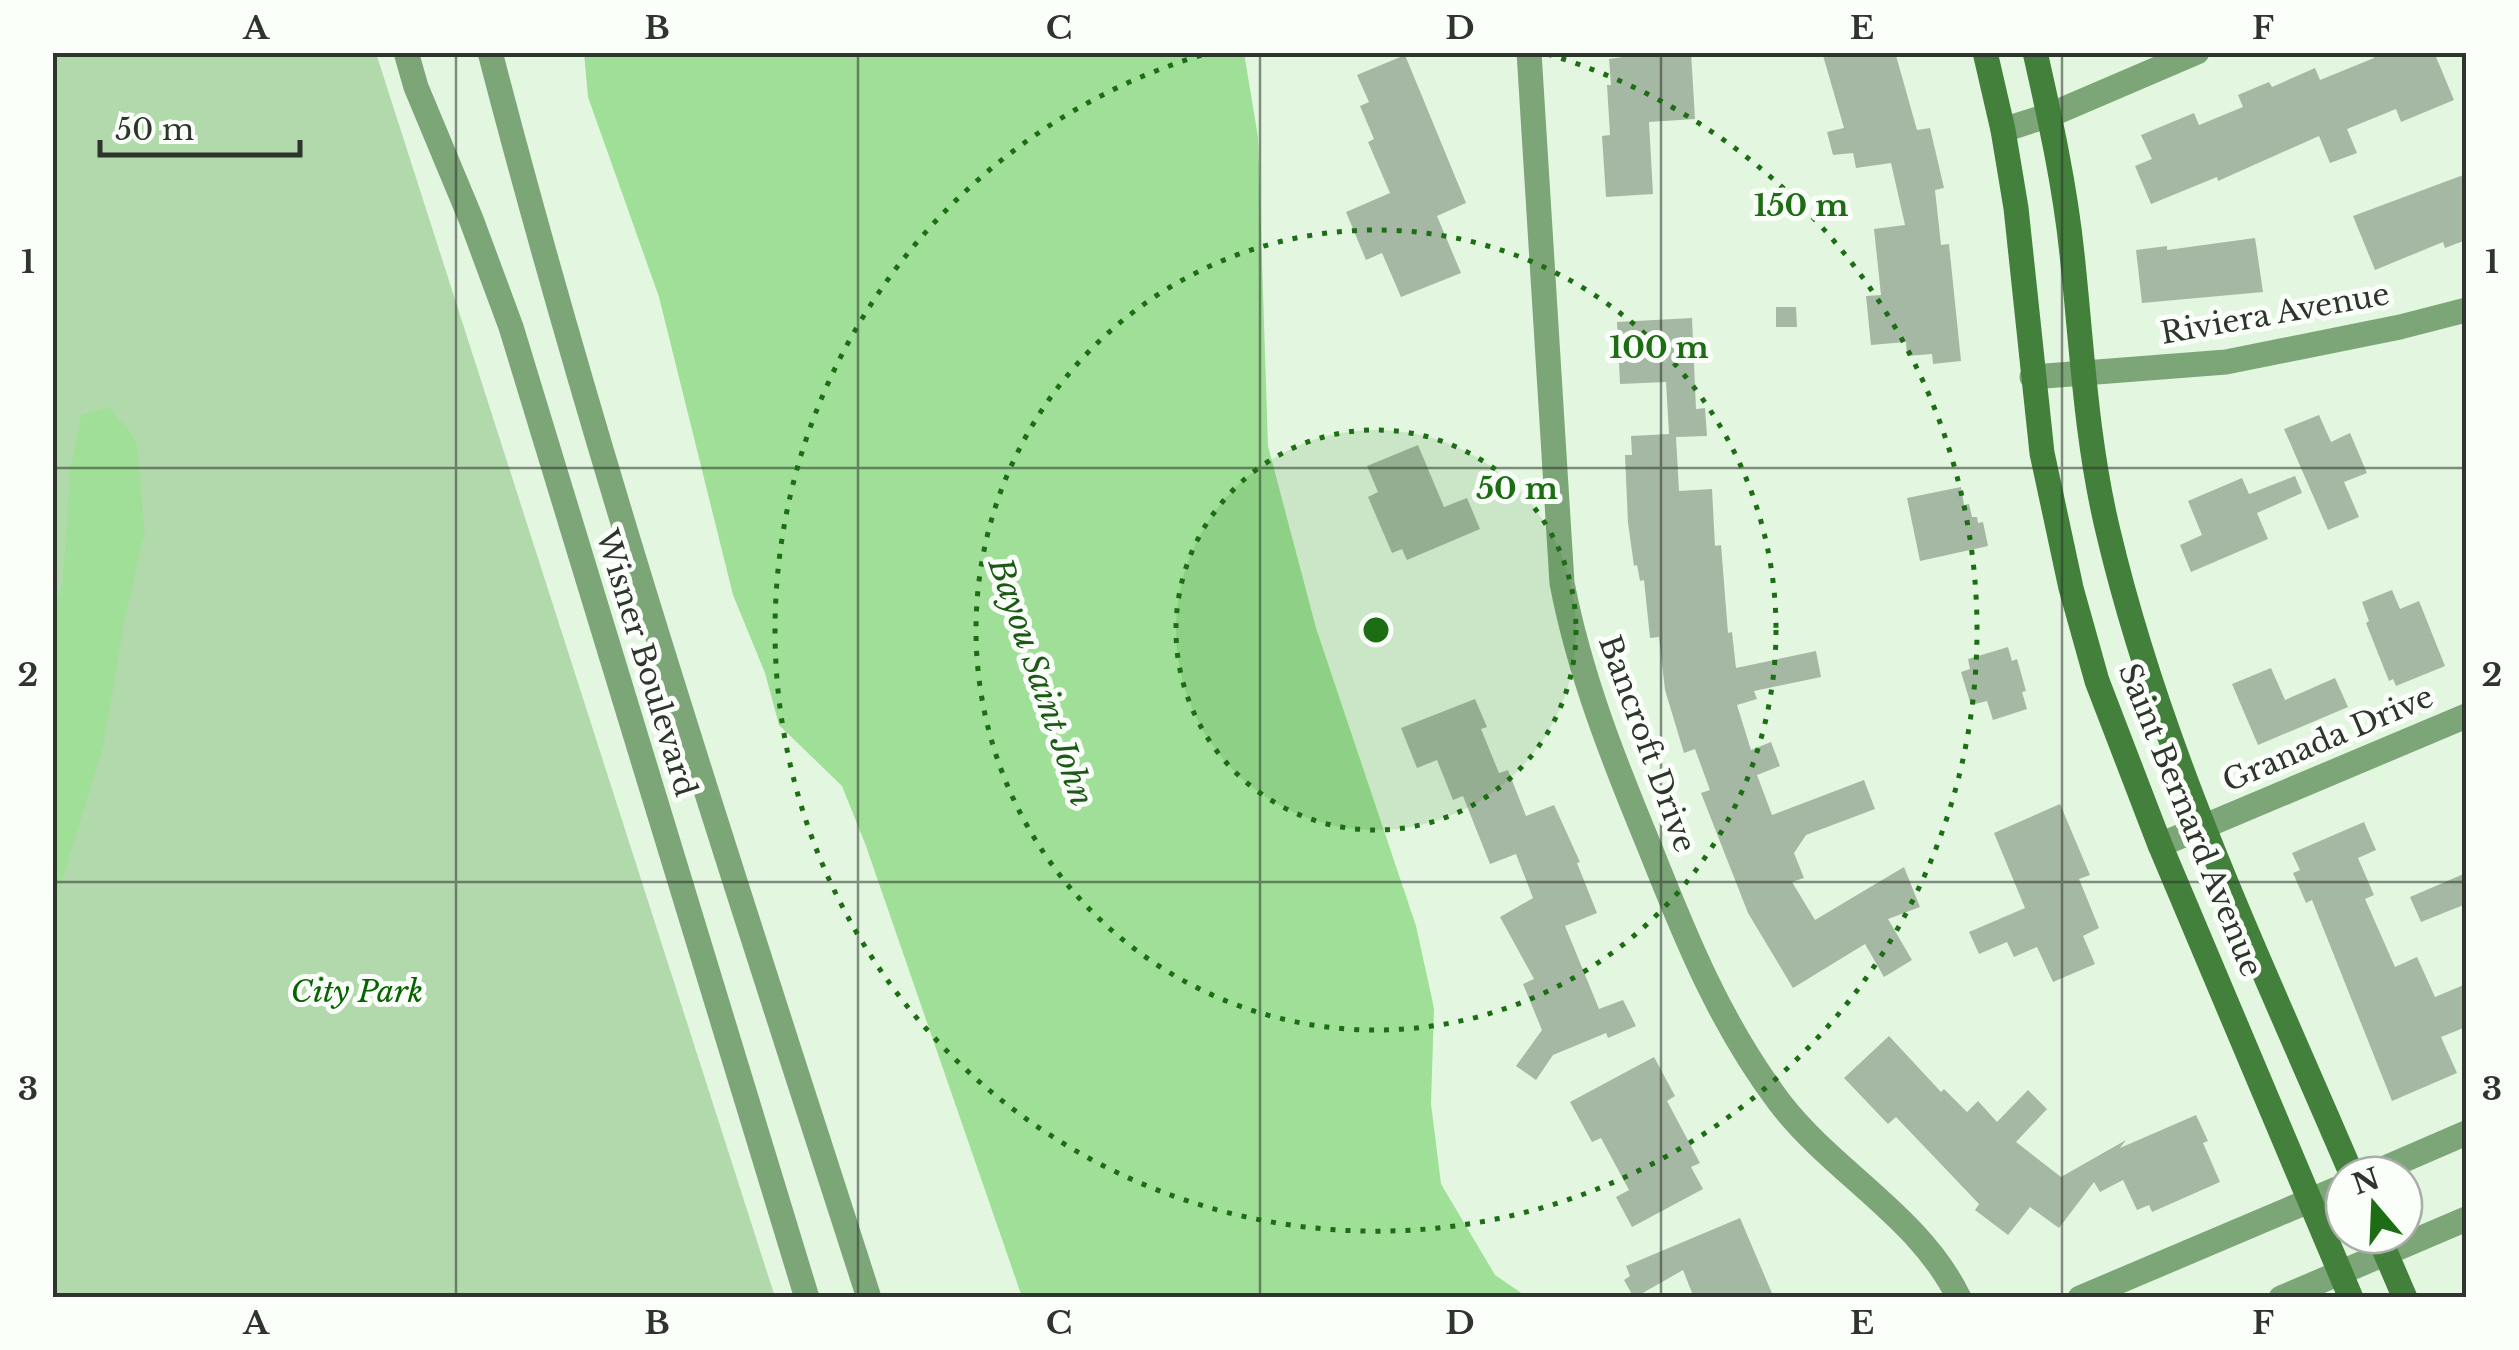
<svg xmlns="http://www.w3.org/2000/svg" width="2519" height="1350" font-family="'Libre Baskerville',serif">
  <rect width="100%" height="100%" fill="#e3f7e0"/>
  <path fill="#b2d9ac" d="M 53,53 L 376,53 L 775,1297 L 53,1297 Z"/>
  <path fill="#9fdf97" d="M 584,53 L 1244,53 L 1258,137 L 1268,446 L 1316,628 L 1416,926 L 1434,1008 L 1431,1104 L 1441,1184 L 1495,1275 L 1527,1297 L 1022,1297 L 866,846 L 842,786 L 779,725 L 765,673 L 733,595 L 659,297 L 588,97 Z
    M 109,407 L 136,440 L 145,532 L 126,613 L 103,748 L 53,909 L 53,614 L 63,581 L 70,471 L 81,415 Z"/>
  <path fill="#a5b8a3" d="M 1637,52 L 1691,52 L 1695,119 L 1649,122 L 1653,194 L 1606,197 L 1602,136 L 1610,135 L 1607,85 L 1611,85 L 1609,59 L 1637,55 Z
    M 1822,52 L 1895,52 L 1917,130 L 1930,128 L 1944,188 L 1935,190 L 1941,245 L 1949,244 L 1961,361 L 1933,364 L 1932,354 L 1907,356 L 1906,342 L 1871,345 L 1866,296 L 1881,295 L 1874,229 L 1905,225 L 1891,163 L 1856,168 L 1853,153 L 1833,155 L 1827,132 L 1844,128 Z
    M 2372,52 L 2434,52 L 2454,100 L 2401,122 L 2396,109 L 2347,129 L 2357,153 L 2330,163 L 2319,136 L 2218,181 L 2217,177 L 2151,204 L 2135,166 L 2152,159 L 2141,135 L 2194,113 L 2199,125 L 2243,107 L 2238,95 L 2269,82 L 2272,87 L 2315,68 L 2320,80 L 2374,58 Z
    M 1405,55 L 1466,203 L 1437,216 L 1461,273 L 1401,297 L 1382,253 L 1366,260 L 1346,212 L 1390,193 L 1368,142 L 1374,139 L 1360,106 L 1369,102 L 1357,75 Z
    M 2466,174 L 2466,240 L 2445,248 L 2443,242 L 2375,270 L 2353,216 Z
    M 2255,238 L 2263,292 L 2142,303 L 2136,250 L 2167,246 L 2167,250 Z
    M 1776,307 L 1796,307 L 1797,327 L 1776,327 Z
    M 1692,318 L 1696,409 L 1705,408 L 1707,436 L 1676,437 L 1679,491 L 1712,489 L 1715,546 L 1721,545 L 1728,633 L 1732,632 L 1736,668 L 1816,651 L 1821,677 L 1754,691 L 1757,699 L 1737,705 L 1751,750 L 1771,742 L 1780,766 L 1757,775 L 1772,815 L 1864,780 L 1875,809 L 1806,835 L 1794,853 L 1804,878 L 1792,882 L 1815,920 L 1904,867 L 1920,907 L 1888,919 L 1912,960 L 1884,977 L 1865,944 L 1793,988 L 1748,913 L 1701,793 L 1710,790 L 1695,749 L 1684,753 L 1665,690 L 1659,637 L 1650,638 L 1644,580 L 1640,581 L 1637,565 L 1634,566 L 1628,523 L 1625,455 L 1632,455 L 1631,436 L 1669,434 L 1666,382 L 1620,384 L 1617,322 Z
    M 2319,415 L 2331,442 L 2350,433 L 2367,473 L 2344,482 L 2359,517 L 2328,530 L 2284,429 Z
    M 1418,445 L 1444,507 L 1467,498 L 1480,529 L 1407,560 L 1402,549 L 1392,553 L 1368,497 L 1378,492 L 1367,466 Z
    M 2295,476 L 2302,493 L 2257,513 L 2268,539 L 2191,572 L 2180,545 L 2202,535 L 2188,501 L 2242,478 L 2249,494 Z
    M 1961,487 L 1964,505 L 1969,504 L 1972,517 L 1977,517 L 1978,523 L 1983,522 L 1988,546 L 1920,561 L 1907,498 Z
    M 2392,590 L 2400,609 L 2419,601 L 2445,666 L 2396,686 L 2393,679 L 2389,681 L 2366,623 L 2369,621 L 2362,602 Z
    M 2008,647 L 2012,661 L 2017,659 L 2026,691 L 2022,692 L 2027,709 L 1993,720 L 1987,701 L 1971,705 L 1961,672 L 1970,669 L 1968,659 Z
    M 2271,668 L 2285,700 L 2335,678 L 2348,707 L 2258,745 L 2232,684 Z
    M 1475,699 L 1487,727 L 1481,729 L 1499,773 L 1508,770 L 1526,816 L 1554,805 L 1580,862 L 1577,863 L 1597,913 L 1565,926 L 1599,1009 L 1623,1000 L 1636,1026 L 1608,1038 L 1606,1033 L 1553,1055 L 1536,1080 L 1516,1066 L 1542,1030 L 1523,984 L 1534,979 L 1500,917 L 1533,898 L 1516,854 L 1490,864 L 1463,796 L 1453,800 L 1437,760 L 1417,768 L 1401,728 Z
    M 2060,804 L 2090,875 L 2079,879 L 2099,928 L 2083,936 L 2095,964 L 2053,982 L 2037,947 L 2014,957 L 2007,942 L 1979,954 L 1969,932 L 2025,908 L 1994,833 Z
    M 2364,822 L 2376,850 L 2358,858 L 2374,895 L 2365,899 L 2395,967 L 2417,957 L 2435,997 L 2466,984 L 2466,1027 L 2441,1037 L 2457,1073 L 2392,1101 L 2312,900 L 2306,903 L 2293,873 L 2300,870 L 2292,853 Z
    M 2466,873 L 2466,904 L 2421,922 L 2410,897 Z
    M 1889,1036 L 1941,1092 L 1944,1089 L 1967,1112 L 1978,1101 L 1997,1122 L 2028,1090 L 2047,1109 L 2016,1142 L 2061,1177 L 2126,1140 L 2120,1148 L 2196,1115 L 2208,1141 L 2203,1143 L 2220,1182 L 2152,1212 L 2149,1205 L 2137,1210 L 2123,1180 L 2100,1192 L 2094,1182 L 2059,1228 L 2030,1207 L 2008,1235 L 1975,1210 L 1979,1204 L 1896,1117 L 1888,1124 L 1844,1078 Z
    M 1654,1057 L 1675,1096 L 1667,1101 L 1700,1163 L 1691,1167 L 1703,1189 L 1632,1227 L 1616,1197 L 1629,1190 L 1601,1138 L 1592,1142 L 1570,1102 Z
    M 1740,1218 L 1774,1298 L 1694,1298 L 1683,1270 L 1634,1298 L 1624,1280 L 1630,1276 L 1626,1266 Z"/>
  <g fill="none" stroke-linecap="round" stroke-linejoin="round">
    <path stroke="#7da678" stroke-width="25" d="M 1529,52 L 1562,583 C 1580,676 1614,761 1650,848 C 1686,939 1721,1025 1780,1103 C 1834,1173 1920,1217 1959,1298
      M 2003,130 L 2050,115 L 2197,52
      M 2032,377 L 2226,362 L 2400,327 L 2466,310
      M 2160,845 L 2466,716"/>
    <path stroke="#7da678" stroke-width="25" d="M 406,52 L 416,87 L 471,219 L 511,327 L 807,1298
      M 490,52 C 599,473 736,884 869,1298
      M 2369,1175 L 2466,1133
      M 2080,1298 L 2344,1186
      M 2281,1298 L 2466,1219"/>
    <path stroke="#42803b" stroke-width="25" d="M 1985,52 L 2003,130 L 2016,208 L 2042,453 L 2071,588 L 2097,681 L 2160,845 L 2351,1298
      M 2035,52 C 2050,118 2065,186 2072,254 C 2082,347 2086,440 2108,531 C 2161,756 2262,964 2352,1175
      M 2378,1235 L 2405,1298"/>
  </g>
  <path fill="none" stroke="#2d352c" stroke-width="2.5" stroke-opacity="0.55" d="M 456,52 L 456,1298M 858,52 L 858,1298M 1260,52 L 1260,1298M 1661,52 L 1661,1298M 2062,52 L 2062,1298M 52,468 L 2466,468M 52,882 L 2466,882"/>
  <circle cx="1376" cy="630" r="200" fill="#1c6d14" fill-opacity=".12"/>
  <g fill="none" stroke="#1c6d14" stroke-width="5" stroke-dasharray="5 10">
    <circle cx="1376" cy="630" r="200"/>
    <circle cx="1376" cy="630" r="400"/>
    <path d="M1547 54A601 601 0 1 1 1205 54"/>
  </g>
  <g text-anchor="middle" stroke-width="10" stroke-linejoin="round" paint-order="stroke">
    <g font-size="30" fill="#2d352c" stroke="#fbfffa">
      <text transform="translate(2275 314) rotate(-10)" y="10">Riviera Avenue</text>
      <text transform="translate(646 663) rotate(73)" y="10">Wisner Boulevard</text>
      <text transform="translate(2328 739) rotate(-23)" y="10">Granada Drive</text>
      <text transform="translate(1647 744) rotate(70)" y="10">Bancroft Drive</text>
      <text transform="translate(2190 820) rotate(68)" y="10">Saint Bernard Avenue</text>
    </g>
    <g font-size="30" font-style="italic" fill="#066300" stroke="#fbfffa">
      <text x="357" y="1002">City Park</text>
    </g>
    <g font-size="32" font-style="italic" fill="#1b5915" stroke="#fbfffa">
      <text transform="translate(1041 682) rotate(71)" y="11">Bayou Saint John</text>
    </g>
  </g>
  <circle cx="1376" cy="630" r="15" fill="#1c6d14" stroke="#fbfffa" stroke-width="5"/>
  <g font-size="30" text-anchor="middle" font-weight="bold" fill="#1c6d14" stroke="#fbfffa" stroke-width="10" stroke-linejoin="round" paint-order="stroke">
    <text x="1801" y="216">150 m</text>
    <text x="1659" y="358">100 m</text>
    <text x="1517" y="499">50 m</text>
  </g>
  <rect width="2519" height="1350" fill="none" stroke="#fbfffa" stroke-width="110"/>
  <g transform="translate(2374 1205) rotate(341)"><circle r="48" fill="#fbfffa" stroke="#a9aea8" stroke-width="2.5"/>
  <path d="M0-8L18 38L0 25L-18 38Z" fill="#1c6d14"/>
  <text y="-15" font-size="28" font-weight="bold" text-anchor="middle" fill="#2d352c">N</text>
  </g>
  <path d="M100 140v15h200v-15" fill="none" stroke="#2d352c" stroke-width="5"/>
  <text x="115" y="140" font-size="30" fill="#2d352c" stroke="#fbfffa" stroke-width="8" paint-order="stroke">50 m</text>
  <rect x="55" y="55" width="2409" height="1240" fill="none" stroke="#2d352c" stroke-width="4"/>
  <g font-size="32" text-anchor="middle" font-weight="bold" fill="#2d352c">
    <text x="256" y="39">A</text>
    <text x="657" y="39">B</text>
    <text x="1059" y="39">C</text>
    <text x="1460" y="39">D</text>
    <text x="1862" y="39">E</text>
    <text x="2263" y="39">F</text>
    <text x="28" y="273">1</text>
    <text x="2492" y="273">1</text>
    <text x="28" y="686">2</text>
    <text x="2492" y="686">2</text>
    <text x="28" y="1100">3</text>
    <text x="2492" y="1100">3</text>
    <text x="256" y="1334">A</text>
    <text x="657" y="1334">B</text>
    <text x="1059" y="1334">C</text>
    <text x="1460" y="1334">D</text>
    <text x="1862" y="1334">E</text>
    <text x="2263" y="1334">F</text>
  </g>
</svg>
